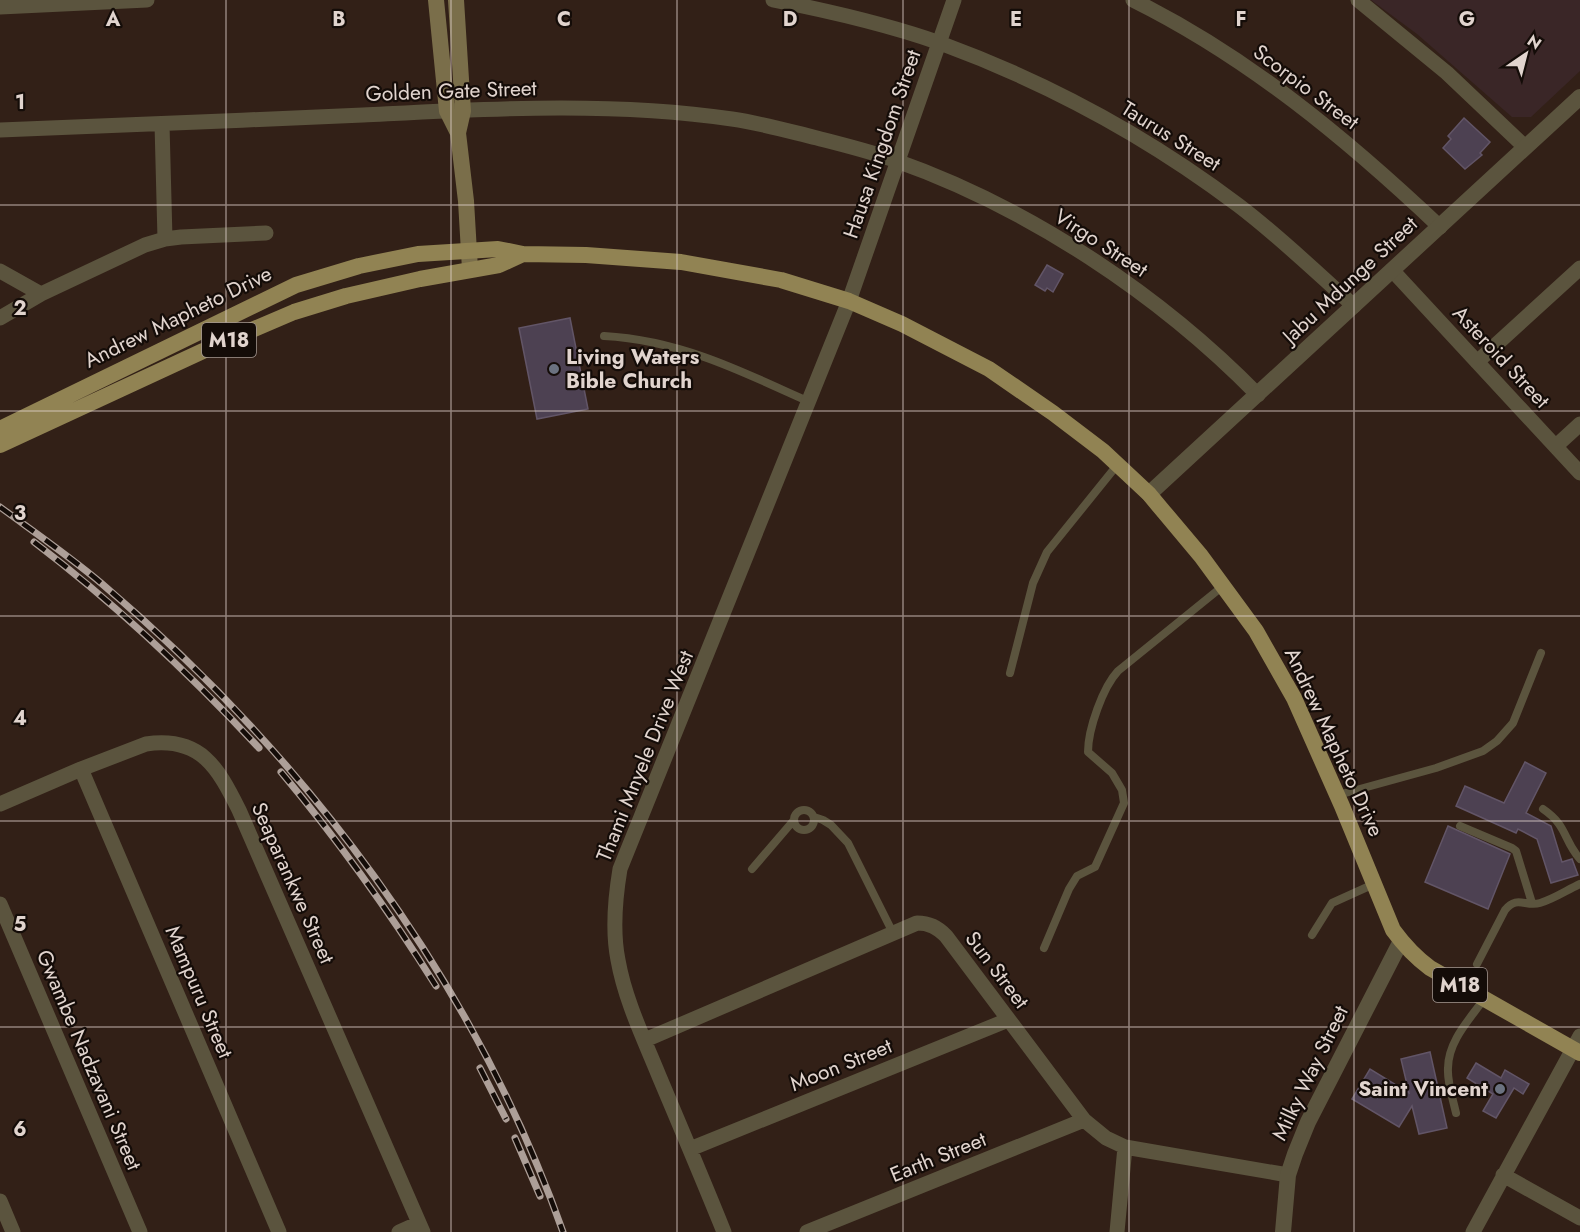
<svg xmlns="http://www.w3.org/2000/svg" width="1580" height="1232" font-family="Jost,sans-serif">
  <rect width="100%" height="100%" fill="#322017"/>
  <path fill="#3a2627" d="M 1371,0 L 1580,0 L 1580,71 L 1531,117 L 1512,117 L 1417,34 Z"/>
  <path fill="#4d4152" stroke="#625567" stroke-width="1.5" d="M 1464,118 L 1490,142 L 1480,153 L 1482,155 L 1465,169 L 1443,148 L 1451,139 L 1448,136 Z
    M 1047,265 L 1063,274 L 1053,292 L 1047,288 L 1045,291 L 1035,285 Z
    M 570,318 L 588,409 L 537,419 L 519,328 Z
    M 1525,762 L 1546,773 L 1526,813 L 1551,826 L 1562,862 L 1572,859 L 1578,875 L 1551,883 L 1537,839 L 1518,829 L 1516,833 L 1456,806 L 1465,786 L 1504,803 Z
    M 1448,826 L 1510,854 L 1488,909 L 1425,882 Z
    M 1430,1052 L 1447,1128 L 1419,1134 L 1412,1106 L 1399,1127 L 1352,1099 L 1370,1069 L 1409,1093 L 1401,1059 Z
    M 1476,1063 L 1501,1078 L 1505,1070 L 1529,1084 L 1523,1094 L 1514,1088 L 1496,1118 L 1483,1111 L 1493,1094 L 1467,1078 Z"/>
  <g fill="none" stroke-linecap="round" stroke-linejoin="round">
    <path stroke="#5b543e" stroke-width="8" d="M 604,336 C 679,340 742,371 809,402
      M 1010,673 L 1033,583 L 1047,552 L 1118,464
      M 1338,795 L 1436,768 L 1483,751 L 1497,741 L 1513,723 L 1541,653
      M 1543,809 C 1568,826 1563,840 1580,859
      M794 820a10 10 0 1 1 20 0a10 10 0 1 1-20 0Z
      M 814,817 L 823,820 L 831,825 L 848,843 L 893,933
      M 1460,826 L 1512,848 L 1516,851 L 1532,903
      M 752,869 L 794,820
      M 1312,935 L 1332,903 L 1374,884
      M 1044,948 L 1069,889 L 1077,876 L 1095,867 L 1124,803 L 1122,790 L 1112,773 L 1088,752 C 1088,729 1103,687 1118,671 L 1223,586
      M 1477,964 L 1505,910 C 1517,895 1525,907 1540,903 C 1554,899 1567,890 1580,884
      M 1456,1113 C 1453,1099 1447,1082 1448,1068 C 1448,1041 1470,1019 1484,999"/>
    <path stroke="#5b543e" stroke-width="15" d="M 773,0 C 829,11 886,24 940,43 C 1046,82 1148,137 1238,205 C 1279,236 1316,272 1354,306
      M 1133,0 C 1248,57 1347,139 1440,227
      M 1358,0 L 1447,73 L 1525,147
      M 0,7 L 147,0
      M 162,124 L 165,239
      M 0,130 C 121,126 242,120 363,115 C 485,109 610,101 732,119 C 760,123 788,131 817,138 C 843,145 869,151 894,160 C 1028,207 1159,294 1258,395
      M 1392,270 L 1580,473
      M 0,271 L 41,294
      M 0,318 L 41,294 L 145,245 L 165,239 L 181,237 L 266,233
      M 1477,362 L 1580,268
      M 1556,446 L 1580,424
      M 81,769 L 279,1232
      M 0,804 L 81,769 L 146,744 C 201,736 218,768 239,810 L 423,1232
      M 0,904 L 140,1232
      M 645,1040 L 917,923 C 929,923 937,927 946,936 L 1084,1120 L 1106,1138 L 1125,1147 L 1288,1175
      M 690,1149 L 1008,1020
      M 1503,1175 L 1580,1218
      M 0,1201 L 13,1232
      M 399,1232 L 419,1223
      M 724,1232 C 703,1180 681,1128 659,1076 C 644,1039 625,1000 618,960 C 612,930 615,899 620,869 L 849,301 L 954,0
      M 807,1232 L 1084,1120
      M 1117,1232 L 1125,1147
      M 1473,1232 L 1580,1036"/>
    <path stroke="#5b543e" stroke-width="16" d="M 1149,494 L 1580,97
      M 1283,1232 L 1288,1175 L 1295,1154 L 1308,1122 L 1401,941"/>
    <path stroke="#7a6e4a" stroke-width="16" d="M 436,0 L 447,111 L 458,133 L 466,201 L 470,269
      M 456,0 L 463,111 L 458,133"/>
    <path stroke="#918353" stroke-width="16" d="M 0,429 L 296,285 L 359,266 L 418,254 L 498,249 L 523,254 L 586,255 L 681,262 L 781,280 L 849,301 L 902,324 L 989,369 L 1053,413 L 1103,451 L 1149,494 L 1164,512 L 1201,556 L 1256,631 L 1294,698 L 1342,806 L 1393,930 C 1404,945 1415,957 1430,968 L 1580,1053
      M 0,445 L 203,351 L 294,312 L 346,296 L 420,279 L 499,265 L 523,254"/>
    <g stroke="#ad9f98" stroke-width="7">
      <path id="rail" d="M 0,507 C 34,532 69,556 101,583 C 305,756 473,978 563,1232
        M 34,542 C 117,605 188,672 259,748
        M 281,772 C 338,840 389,911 436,986
        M 480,1068 L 506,1119
        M 515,1138 L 540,1196"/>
    </g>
    <use href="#rail" stroke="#140c08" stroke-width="4.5" stroke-dasharray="14" stroke-linecap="butt"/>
  </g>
  <path fill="none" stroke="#e1d4ce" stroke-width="1.5" stroke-opacity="0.55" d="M 226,0 L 226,1232M 451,0 L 451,1232M 677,0 L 677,1232M 903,0 L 903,1232M 1129,0 L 1129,1232M 1354,0 L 1354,1232M 0,205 L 1580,205M 0,411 L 1580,411M 0,616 L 1580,616M 0,821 L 1580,821M 0,1027 L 1580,1027"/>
  <g fill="#6b7280" stroke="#140c08" stroke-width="2">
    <circle cx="554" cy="369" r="6"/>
    <circle cx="1500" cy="1089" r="6"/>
  </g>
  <g text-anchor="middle" stroke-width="4.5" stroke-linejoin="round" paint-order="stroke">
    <g fill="#140c08" stroke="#a49893" stroke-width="1.5">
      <rect x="202" y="323" width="54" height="34" rx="4.5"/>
      <rect x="1433" y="968" width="54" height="34" rx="4.5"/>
    </g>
    <g font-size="20" font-weight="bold" fill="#e1d4ce">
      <text x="229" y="347">M18</text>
      <text x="1460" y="992">M18</text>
    </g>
    <g font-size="21" fill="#e1d4ce" stroke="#140c08">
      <text transform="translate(1306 87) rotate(37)" y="7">Scorpio Street</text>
      <text transform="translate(451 91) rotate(-2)" y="7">Golden Gate Street</text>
      <text transform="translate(1171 136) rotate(32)" y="7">Taurus Street</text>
      <text transform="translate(882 144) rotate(-71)" y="7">Hausa Kingdom Street</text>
      <text transform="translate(1101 243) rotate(33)" y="7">Virgo Street</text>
      <text transform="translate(1350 280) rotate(-43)" y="7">Jabu Mdunge Street</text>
      <text transform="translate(178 317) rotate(-26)" y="7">Andrew Mapheto Drive</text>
      <text transform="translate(1501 357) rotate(47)" y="7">Asteroid Street</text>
      <text transform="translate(1334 742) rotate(65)" y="7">Andrew Mapheto Drive</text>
      <text transform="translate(645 756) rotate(-68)" y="7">Thami Mnyele Drive West</text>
      <text transform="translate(293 883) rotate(66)" y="7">Seaparankwe Street</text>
      <text transform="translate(997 970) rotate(53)" y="7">Sun Street</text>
      <text transform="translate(199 992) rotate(67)" y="7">Mampuru Street</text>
      <text transform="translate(89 1060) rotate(67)" y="7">Gwambe Nadzavani Street</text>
      <text transform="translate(841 1065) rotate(-22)" y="7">Moon Street</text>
      <text transform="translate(1310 1073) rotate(-64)" y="7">Milky Way Street</text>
      <text transform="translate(938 1157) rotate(-22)" y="7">Earth Street</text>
    </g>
    <g font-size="21" font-weight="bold" fill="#e1d4ce" stroke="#140c08" text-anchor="start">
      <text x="566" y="364">Living Waters<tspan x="566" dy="24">Bible Church</tspan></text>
      <text x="1488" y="1096" text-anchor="end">Saint Vincent</text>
    </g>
  </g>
  <g font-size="20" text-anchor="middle" font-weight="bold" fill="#e1d4ce" stroke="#140c08" stroke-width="4.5" stroke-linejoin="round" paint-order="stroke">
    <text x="113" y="26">A</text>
    <text x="339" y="26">B</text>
    <text x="564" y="26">C</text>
    <text x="790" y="26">D</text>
    <text x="1016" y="26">E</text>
    <text x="1241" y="26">F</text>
    <text x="1467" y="26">G</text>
    <text x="20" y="109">1</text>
    <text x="20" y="315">2</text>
    <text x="20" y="520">3</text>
    <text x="20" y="725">4</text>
    <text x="20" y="931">5</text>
    <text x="20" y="1136">6</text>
  </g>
  <g transform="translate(1526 54) rotate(35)" stroke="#140c08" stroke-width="4.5" paint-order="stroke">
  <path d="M0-4.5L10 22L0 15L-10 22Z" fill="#e1d4ce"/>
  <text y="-9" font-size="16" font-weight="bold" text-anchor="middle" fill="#e1d4ce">N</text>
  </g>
</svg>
